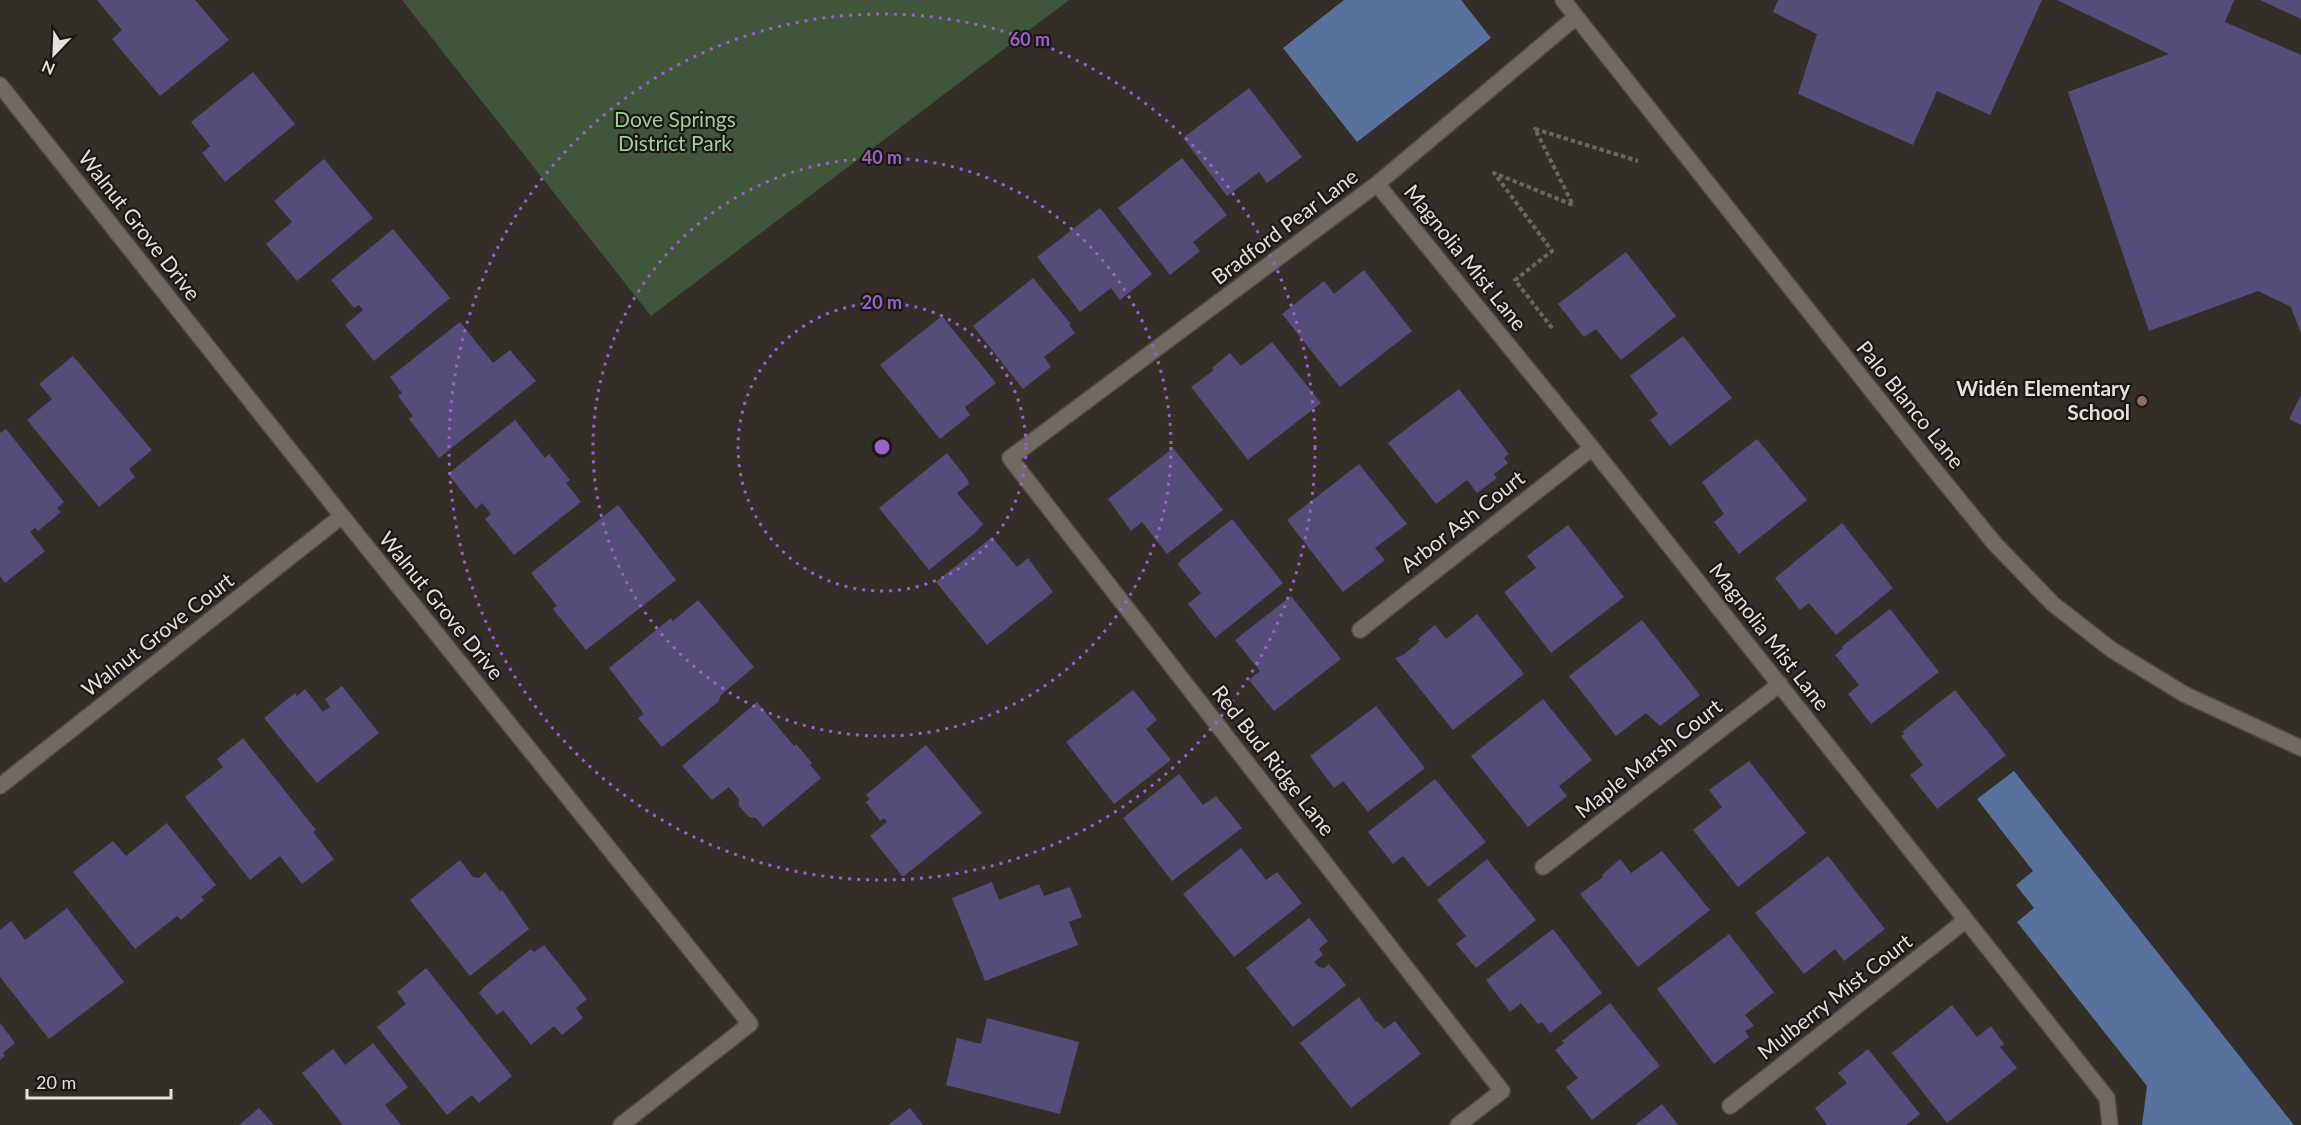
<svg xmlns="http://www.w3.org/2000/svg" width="2301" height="1125" font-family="Lato,sans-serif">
  <rect width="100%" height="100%" fill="#342e29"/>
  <path fill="#3f563b" d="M 402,0 L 1069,0 L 651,316 Z"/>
  <path fill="#59729d" d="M 1344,0 L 1461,0 L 1491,38 L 1357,142 L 1283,48 Z
    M 2014,771 L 2294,1125 L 2142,1125 L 2147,1086 L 2017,922 L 2034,908 L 2016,885 L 2033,871 L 1977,799 Z"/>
  <path fill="#544d7a" d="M 97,0 L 195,0 L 229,40 L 160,96 L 112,39 L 122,30 Z
    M 1778,0 L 2042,0 L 1990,115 L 1937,91 L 1913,145 L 1798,94 L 1817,34 L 1773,12 Z
    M 2057,0 L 2234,0 L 2225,22 L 2301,55 L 2301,334 L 2291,307 L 2258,291 L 2149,331 L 2068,92 L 2169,54 Z
    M 2260,0 L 2301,0 L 2301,19 Z
    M 253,72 L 295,124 L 225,182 L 202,153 L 210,146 L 191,122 Z
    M 1249,88 L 1302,157 L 1267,183 L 1259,172 L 1227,196 L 1183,138 Z
    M 1182,158 L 1227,215 L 1193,242 L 1200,251 L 1170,275 L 1118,208 Z
    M 324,159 L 373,218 L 297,281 L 266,244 L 292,222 L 274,201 Z
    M 1100,208 L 1152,274 L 1120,300 L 1111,288 L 1080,312 L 1037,257 Z
    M 393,229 L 450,298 L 374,361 L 345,325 L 363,310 L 359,305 L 354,308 L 331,280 Z
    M 1626,252 L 1676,316 L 1621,360 L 1596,329 L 1584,337 L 1558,304 Z
    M 1364,270 L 1412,331 L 1340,387 L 1282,314 L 1324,281 L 1334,294 Z
    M 1033,278 L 1071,324 L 1069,325 L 1075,333 L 1044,357 L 1051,367 L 1023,389 L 973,326 Z
    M 942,316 L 996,383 L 965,407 L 970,415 L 940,439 L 880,365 Z
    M 460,322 L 493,363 L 510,350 L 536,381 L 439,458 L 409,419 L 413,416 L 398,396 L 402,393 L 390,377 Z
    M 1683,336 L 1732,398 L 1670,446 L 1650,420 L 1658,414 L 1630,376 Z
    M 1272,342 L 1321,403 L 1248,460 L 1191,387 L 1214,370 L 1212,368 L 1230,353 L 1241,366 Z
    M 73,356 L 152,450 L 129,469 L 135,477 L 99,507 L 27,420 L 52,399 L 39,384 Z
    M 1459,389 L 1509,454 L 1504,458 L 1508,463 L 1494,474 L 1497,478 L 1477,493 L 1467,480 L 1436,504 L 1388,443 Z
    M 2301,395 L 2301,425 L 2289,419 Z
    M 515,420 L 545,458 L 549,454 L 570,480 L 566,483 L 581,502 L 514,555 L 485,519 L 491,514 L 482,503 L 476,509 L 448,474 Z
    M 6,429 L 64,502 L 57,508 L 61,512 L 38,531 L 35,528 L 30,532 L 45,551 L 5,583 L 0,576 L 0,433 Z
    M 1757,439 L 1807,500 L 1739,554 L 1714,522 L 1724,514 L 1702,482 Z
    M 1173,448 L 1223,510 L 1167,554 L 1142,522 L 1131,531 L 1108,499 Z
    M 947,453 L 968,480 L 969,484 L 957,493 L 983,524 L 976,532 L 929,570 L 879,508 Z
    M 1359,464 L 1407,524 L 1375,548 L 1385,560 L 1343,592 L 1287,520 Z
    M 618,505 L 676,580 L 586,650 L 553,609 L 557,606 L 531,573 Z
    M 1232,519 L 1283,583 L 1215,638 L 1188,604 L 1201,593 L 1178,565 L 1181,560 Z
    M 1842,523 L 1893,588 L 1836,635 L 1809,603 L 1800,610 L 1775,578 Z
    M 1568,525 L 1624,597 L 1551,653 L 1504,592 L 1536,568 L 1527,556 Z
    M 992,537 L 1017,567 L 1028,558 L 1053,592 L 987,645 L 936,582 Z
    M 1291,596 L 1341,659 L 1274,711 L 1249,680 L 1260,671 L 1235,640 Z
    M 698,600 L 754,667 L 721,695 L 718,702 L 662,747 L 638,718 L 644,714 L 609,668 L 671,618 L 673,621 Z
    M 1890,609 L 1939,672 L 1871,724 L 1848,694 L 1859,685 L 1835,655 L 1843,648 L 1841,647 Z
    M 1477,614 L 1524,674 L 1453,730 L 1395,658 L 1403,655 L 1420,641 L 1418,639 L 1435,625 L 1446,639 Z
    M 1642,620 L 1700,695 L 1660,726 L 1646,713 L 1616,736 L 1569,676 Z
    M 342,686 L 379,733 L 317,783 L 264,718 L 295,693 L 297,696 L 305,689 L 323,712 L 330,707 L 325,699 Z
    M 1133,690 L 1157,720 L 1146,729 L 1171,760 L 1114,804 L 1066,742 Z
    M 1955,690 L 2006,755 L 1937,809 L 1910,775 L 1923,765 L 1901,736 L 1904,734 L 1903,731 Z
    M 1543,699 L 1592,760 L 1559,786 L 1567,796 L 1528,827 L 1471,756 Z
    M 757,702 L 794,746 L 796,744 L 812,763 L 810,765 L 821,778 L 763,827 L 756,818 L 749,817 L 739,806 L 739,799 L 729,787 L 712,800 L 682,766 Z
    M 1376,706 L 1425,768 L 1368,812 L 1343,781 L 1334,788 L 1310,756 Z
    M 243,738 L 316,830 L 313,832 L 334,859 L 302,884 L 280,856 L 250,880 L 185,797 L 223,767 L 217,759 Z
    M 926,745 L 982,813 L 903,877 L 870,836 L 887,822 L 884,818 L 880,821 L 866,802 L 870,799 L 866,795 Z
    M 1749,761 L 1806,833 L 1738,887 L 1693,830 L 1722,807 L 1709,790 Z
    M 1179,774 L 1203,805 L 1216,796 L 1242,828 L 1172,881 L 1123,818 Z
    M 1435,779 L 1486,842 L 1428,887 L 1403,856 L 1393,864 L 1368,832 Z
    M 167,823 L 216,885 L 201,897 L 204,900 L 181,920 L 177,916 L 135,949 L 73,872 L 113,841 L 126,856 Z
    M 1241,848 L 1266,880 L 1277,872 L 1302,903 L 1234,957 L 1183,894 Z
    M 1662,851 L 1710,910 L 1638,967 L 1580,894 L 1603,877 L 1602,875 L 1620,859 L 1631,873 Z
    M 1828,856 L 1885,929 L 1844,961 L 1835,949 L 1804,974 L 1755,913 Z
    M 1487,859 L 1536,920 L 1476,968 L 1456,944 L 1466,936 L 1437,900 Z
    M 460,860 L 473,877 L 479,878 L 485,872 L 500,891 L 502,890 L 529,929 L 470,976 L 410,900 Z
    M 992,882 L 999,900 L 1039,884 L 1044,896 L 1070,887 L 1082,917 L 1069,922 L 1078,945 L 985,981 L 952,898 Z
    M 67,908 L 124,982 L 49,1039 L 0,977 L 0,930 L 11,921 L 25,940 Z
    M 1309,918 L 1328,941 L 1319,949 L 1323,955 L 1314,962 L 1319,967 L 1324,968 L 1329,964 L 1346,985 L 1293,1027 L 1246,968 Z
    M 1553,929 L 1602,993 L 1550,1033 L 1542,1022 L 1538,1024 L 1521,1003 L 1510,1012 L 1486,980 Z
    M 1729,934 L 1774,992 L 1745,1015 L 1754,1026 L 1745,1031 L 1749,1037 L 1714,1064 L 1657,989 Z
    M 544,945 L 587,999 L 576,1008 L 583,1018 L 562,1035 L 554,1026 L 531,1045 L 503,1010 L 497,1015 L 479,993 L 484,987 L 531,949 L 534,952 Z
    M 426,968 L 512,1076 L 479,1103 L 472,1095 L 447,1115 L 377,1027 L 406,1004 L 397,992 Z
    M 1359,997 L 1376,1022 L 1377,1021 L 1384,1029 L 1395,1021 L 1421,1054 L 1351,1108 L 1300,1043 Z
    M 1610,1003 L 1660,1066 L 1592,1120 L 1566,1087 L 1578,1078 L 1555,1050 L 1564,1043 L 1562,1041 Z
    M 1952,1005 L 1977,1037 L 1991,1026 L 2004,1044 L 2000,1047 L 2017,1068 L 1947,1123 L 1892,1053 Z
    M 987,1018 L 1079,1042 L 1060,1114 L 946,1085 L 957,1038 L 981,1044 Z
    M 0,1023 L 15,1043 L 3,1053 L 5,1056 L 0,1060 Z
    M 373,1043 L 408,1087 L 385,1105 L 401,1125 L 343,1125 L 302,1073 L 333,1049 L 345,1065 Z
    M 1868,1049 L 1920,1114 L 1906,1125 L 1827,1125 L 1815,1108 L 1847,1083 L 1838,1073 Z
    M 1662,1104 L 1678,1125 L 1635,1125 Z
    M 259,1108 L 274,1125 L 239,1125 Z
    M 910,1108 L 923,1125 L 888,1125 Z"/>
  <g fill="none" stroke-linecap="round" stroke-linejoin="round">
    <g stroke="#504b47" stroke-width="18">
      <path id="street" d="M 1563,0 L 1929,463 L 1995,544 L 2053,604 L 2112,650 L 2184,694 L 2301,748
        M 0,85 L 342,516 L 750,1024 L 621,1125
        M 1377,184 L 1592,448 L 2107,1098 L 2110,1125
        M 1360,630 L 1592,448
        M 0,786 L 342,516
        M 1543,867 L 1780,684
        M 1730,1106 L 1966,920
        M 1458,1125 L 1502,1091 L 1010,458 L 1377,184 L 1576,17"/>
    </g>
    <path stroke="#6b6662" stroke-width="4" stroke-dasharray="4.5 3" stroke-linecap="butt" d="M 1552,328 L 1515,280 L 1552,251 L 1494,173 L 1573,205 L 1535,129 L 1638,161"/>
    <use href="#street" stroke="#716a64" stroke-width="15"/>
  </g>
  <g fill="none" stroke="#9a62c8" stroke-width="3" stroke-dasharray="3 6">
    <circle cx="882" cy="447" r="144"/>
    <circle cx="882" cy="447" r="289"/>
    <circle cx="882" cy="447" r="433"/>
  </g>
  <circle fill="#8d6e63" stroke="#1a1715" stroke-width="2" cx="2142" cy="401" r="6"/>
  <g text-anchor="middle" stroke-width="4.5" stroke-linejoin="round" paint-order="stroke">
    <g font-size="21" fill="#9cd293" stroke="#1a1715">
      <text x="675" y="127">Dove Springs<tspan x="675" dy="24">District Park</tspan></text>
    </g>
    <g font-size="21" fill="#e4e1dd" stroke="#1a1715">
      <text transform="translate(139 226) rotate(52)" y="7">Walnut Grove Drive</text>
      <text transform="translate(1285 227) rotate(-37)" y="7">Bradford Pear Lane</text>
      <text transform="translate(1465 258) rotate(51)" y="7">Magnolia Mist Lane</text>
      <text transform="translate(1910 405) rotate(51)" y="7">Palo Blanco Lane</text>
      <text transform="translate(1463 522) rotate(-38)" y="7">Arbor Ash Court</text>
      <text transform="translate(441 606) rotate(51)" y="7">Walnut Grove Drive</text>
      <text transform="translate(158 635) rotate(-38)" y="7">Walnut Grove Court</text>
      <text transform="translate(1769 637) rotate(52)" y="7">Magnolia Mist Lane</text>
      <text transform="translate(1649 759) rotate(-38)" y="7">Maple Marsh Court</text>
      <text transform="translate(1273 761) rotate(52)" y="7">Red Bud Ridge Lane</text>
      <text transform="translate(1835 997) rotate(-38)" y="7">Mulberry Mist Court</text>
    </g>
    <g font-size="21" font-weight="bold" fill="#e4e1dd" stroke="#1a1715" text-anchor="end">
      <text x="2130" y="396">Widén Elementary<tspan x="2130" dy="24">School</tspan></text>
    </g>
  </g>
  <circle cx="882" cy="447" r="9" fill="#9a62c8" stroke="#1a1715" stroke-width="3"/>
  <g font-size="18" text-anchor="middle" font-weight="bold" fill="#9a62c8" stroke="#1a1715" stroke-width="4.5" stroke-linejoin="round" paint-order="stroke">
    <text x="1030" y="46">60 m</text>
    <text x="882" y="164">40 m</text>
    <text x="882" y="309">20 m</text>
  </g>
  <g transform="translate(54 54) rotate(203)" stroke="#1a1715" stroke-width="4.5" paint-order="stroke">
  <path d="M0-4.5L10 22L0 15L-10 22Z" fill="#e4e1dd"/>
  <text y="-9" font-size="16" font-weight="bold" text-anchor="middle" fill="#e4e1dd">N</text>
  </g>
  <path d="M27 1089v9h144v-9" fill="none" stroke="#e4e1dd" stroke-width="3"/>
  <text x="36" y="1089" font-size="18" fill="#e4e1dd" stroke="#1a1715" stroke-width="4.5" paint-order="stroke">20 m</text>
</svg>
